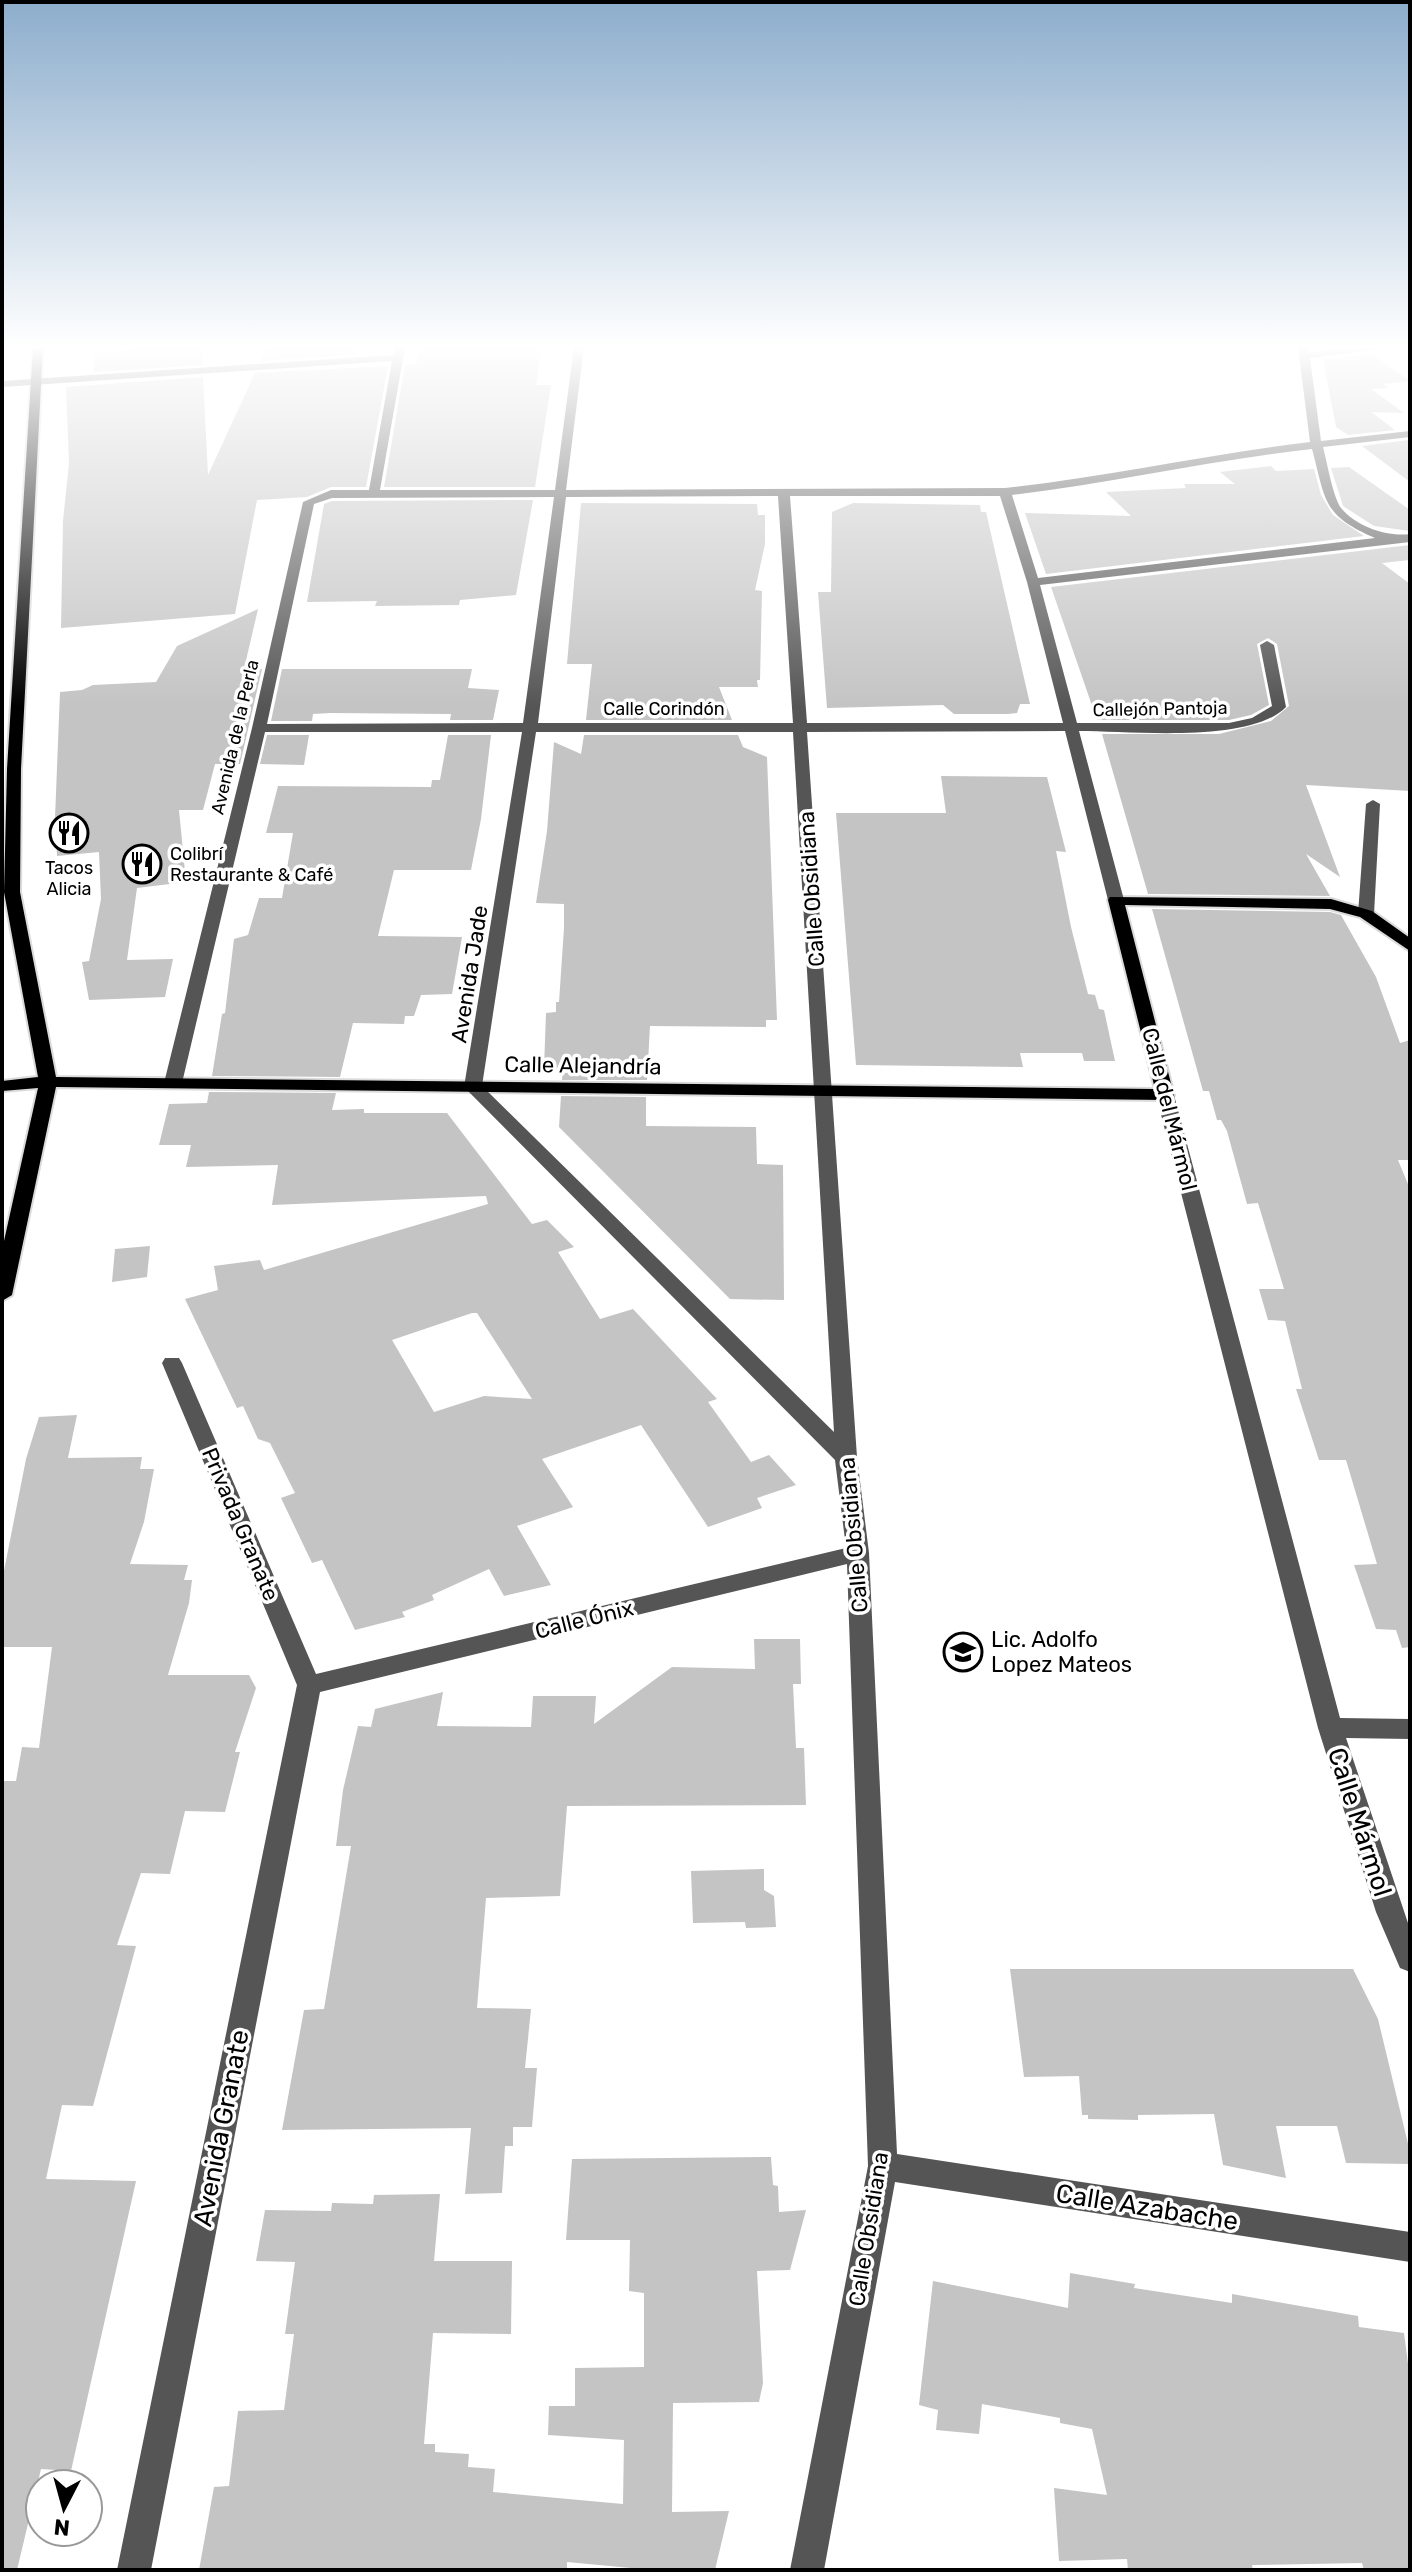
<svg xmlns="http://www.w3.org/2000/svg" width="1412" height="2572" font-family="Rubik,sans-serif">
  <rect width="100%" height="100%" fill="#fff"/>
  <path fill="#c4c4c4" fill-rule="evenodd" d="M 164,347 L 202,347 L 203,365 L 93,372 L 95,352 Z
    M 267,347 L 352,347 L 357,349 L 355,354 L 261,361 Z
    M 421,347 L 542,347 L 536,385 L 551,385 L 535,487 L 384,487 L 405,365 L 416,364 Z
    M 1373,355 L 1410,381 L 1383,384 L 1389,388 L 1371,389 L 1404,413 L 1371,412 L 1395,430 L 1348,435 L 1336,427 L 1323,359 Z
    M 388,366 L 366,487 L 331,487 L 307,497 L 257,500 L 235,614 L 61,628 L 63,521 L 69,463 L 66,387 L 203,377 L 208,475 L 255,373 Z
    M 1410,441 L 1410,482 L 1362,446 L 1409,440 Z
    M 1271,466 L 1276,471 L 1314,469 L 1321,495 L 1333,515 L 1364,536 L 1046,574 L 1025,513 L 1131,516 L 1106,492 L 1186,488 L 1184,484 L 1235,484 L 1220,472 Z
    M 1349,467 L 1410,510 L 1410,531 L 1374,526 L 1343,506 L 1331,468 Z
    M 533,500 L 516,595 L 460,600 L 459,605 L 375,606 L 377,601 L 307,602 L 324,504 L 332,501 Z
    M 581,503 L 757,504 L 758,515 L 765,515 L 765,544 L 755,590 L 762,591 L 760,680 L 757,680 L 758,687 L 719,687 L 732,720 L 586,720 L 592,664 L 567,664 Z
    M 853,503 L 980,505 L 981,512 L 986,512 L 1030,704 L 1020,704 L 1017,713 L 1008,714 L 954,714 L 943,705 L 827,708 L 818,592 L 831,592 L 832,512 Z
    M 1410,545 L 1410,560 L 1382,563 L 1410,584 L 1410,791 L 1306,785 L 1340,877 L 1306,854 L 1330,896 L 1148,894 L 1102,734 L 1219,734 L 1271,721 L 1289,706 L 1277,644 L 1268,638 L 1257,644 L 1269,705 L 1251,715 L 1229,720 L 1097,720 L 1051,587 Z
    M 258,609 L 244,669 L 262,669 L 240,764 L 215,764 L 203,810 L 179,810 L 186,882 L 137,888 L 127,960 L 173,959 L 165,997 L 89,1000 L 82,962 L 89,961 L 101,899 L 99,852 L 57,856 L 55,818 L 60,692 L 82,690 L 93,685 L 156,682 L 177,646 Z
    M 282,669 L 472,669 L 468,688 L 499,690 L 493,720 L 450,720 L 451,714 L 330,713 L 313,714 L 312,721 L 271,721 Z
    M 267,735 L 309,735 L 304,765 L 260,764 Z
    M 448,735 L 491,735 L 481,819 L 471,870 L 394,870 L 378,936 L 462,937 L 452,994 L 421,995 L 414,1016 L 405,1016 L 404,1024 L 353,1023 L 340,1077 L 212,1076 L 222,1014 L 225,1013 L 234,939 L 248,935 L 259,898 L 282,898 L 293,833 L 266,833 L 278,786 L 431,787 L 432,780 L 440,780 Z
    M 584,735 L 738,735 L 743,747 L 767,757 L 777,1020 L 766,1020 L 766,1027 L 650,1026 L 647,1080 L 562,1080 L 563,1068 L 544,1068 L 546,1013 L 556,1012 L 556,1002 L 559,1002 L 564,928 L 564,904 L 536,903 L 547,831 L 554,742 L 581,754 Z
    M 941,776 L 1047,777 L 1066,852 L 1056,851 L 1071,927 L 1088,994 L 1095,995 L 1099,1009 L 1104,1010 L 1115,1061 L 1084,1061 L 1082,1053 L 1020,1053 L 1023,1067 L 856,1065 L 836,813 L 946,813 Z
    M 1152,909 L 1330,912 L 1341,915 L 1376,977 L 1400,1043 L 1410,1040 L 1410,1160 L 1398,1160 L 1410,1189 L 1410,1647 L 1402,1648 L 1396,1630 L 1376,1629 L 1354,1565 L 1377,1564 L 1346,1460 L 1319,1460 L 1296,1389 L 1302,1389 L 1285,1321 L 1268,1320 L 1259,1289 L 1284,1289 L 1258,1203 L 1247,1204 L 1227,1131 L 1221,1120 L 1217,1120 L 1209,1091 L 1203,1091 Z
    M 209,1092 L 336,1093 L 332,1110 L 364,1109 L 364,1113 L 447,1113 L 532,1224 L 547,1220 L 574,1247 L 558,1252 L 600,1319 L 633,1309 L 717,1399 L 708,1402 L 751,1462 L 769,1455 L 796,1485 L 757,1498 L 762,1508 L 708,1527 L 641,1425 L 542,1459 L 573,1507 L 517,1526 L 551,1585 L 504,1596 L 489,1569 L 432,1595 L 434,1600 L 402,1612 L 405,1617 L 355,1630 L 322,1560 L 312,1563 L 281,1498 L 295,1493 L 270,1443 L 258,1439 L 243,1406 L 237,1408 L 185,1299 L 218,1290 L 214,1266 L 260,1260 L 264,1270 L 488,1204 L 486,1196 L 272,1205 L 278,1165 L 186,1167 L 191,1145 L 159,1145 L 169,1104 L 207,1103 ZM 472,1313 L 477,1313 L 532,1399 L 484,1396 L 434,1412 L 392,1340 Z
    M 561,1096 L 646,1097 L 646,1126 L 756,1127 L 757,1164 L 783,1165 L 784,1300 L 730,1299 L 559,1127 Z
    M 150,1246 L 147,1277 L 112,1282 L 115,1249 Z
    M 77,1415 L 68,1458 L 142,1457 L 140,1469 L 154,1469 L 144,1522 L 130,1564 L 188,1565 L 184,1580 L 192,1580 L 189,1603 L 168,1675 L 249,1675 L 256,1688 L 235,1752 L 240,1752 L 225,1812 L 185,1811 L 170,1874 L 141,1873 L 117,1945 L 136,1946 L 93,2106 L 62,2105 L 46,2179 L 136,2181 L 71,2471 L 41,2469 L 17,2570 L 2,2570 L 2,1781 L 16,1781 L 22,1747 L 39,1748 L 52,1647 L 2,1647 L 2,1581 L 26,1459 L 39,1417 Z
    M 754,1639 L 800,1639 L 801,1684 L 793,1684 L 796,1748 L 804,1748 L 806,1805 L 567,1806 L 560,1896 L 486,1898 L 477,2008 L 531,2009 L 525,2068 L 537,2068 L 532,2127 L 513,2127 L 513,2146 L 505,2146 L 502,2193 L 465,2194 L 471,2128 L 282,2130 L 304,2010 L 324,2009 L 351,1846 L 336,1846 L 343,1790 L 358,1726 L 371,1727 L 375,1709 L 443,1692 L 437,1726 L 531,1727 L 533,1696 L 596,1696 L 594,1724 L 672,1667 L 755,1669 Z
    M 764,1869 L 764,1890 L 774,1896 L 776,1927 L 746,1928 L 745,1922 L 693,1923 L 691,1871 Z
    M 1010,1969 L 1353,1969 L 1378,2019 L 1410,2152 L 1410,2164 L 1346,2163 L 1337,2126 L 1276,2126 L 1286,2178 L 1223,2165 L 1214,2114 L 1138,2115 L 1138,2120 L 1088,2119 L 1088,2115 L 1082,2115 L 1079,2076 L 1024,2077 Z
    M 771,2157 L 773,2185 L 778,2186 L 779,2212 L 806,2210 L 790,2270 L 757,2271 L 763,2383 L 759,2402 L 673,2403 L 672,2512 L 729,2511 L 715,2570 L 652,2570 L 567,2562 L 567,2570 L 199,2570 L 214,2487 L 229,2486 L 238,2411 L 284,2410 L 294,2334 L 285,2334 L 295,2262 L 256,2261 L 265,2210 L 331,2211 L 332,2203 L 373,2204 L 374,2195 L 440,2194 L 434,2261 L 512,2261 L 511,2334 L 433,2333 L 424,2444 L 435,2444 L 435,2452 L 469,2454 L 468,2467 L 495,2469 L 493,2492 L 623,2504 L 624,2440 L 548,2435 L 549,2406 L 575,2406 L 575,2368 L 644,2367 L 644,2293 L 629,2291 L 630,2240 L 566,2240 L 572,2159 Z
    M 1070,2273 L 1135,2284 L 1134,2288 L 1232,2303 L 1232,2294 L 1358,2316 L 1359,2327 L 1404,2333 L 1410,2379 L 1410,2570 L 1364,2570 L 1362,2563 L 1252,2565 L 1253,2570 L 1128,2570 L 1127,2559 L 1059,2561 L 1054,2488 L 1107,2495 L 1092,2429 L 1060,2423 L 1060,2418 L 982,2404 L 979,2434 L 936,2430 L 938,2410 L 919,2405 L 933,2281 L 1068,2308 Z"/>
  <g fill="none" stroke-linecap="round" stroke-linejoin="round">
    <g stroke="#dbdbdb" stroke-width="4">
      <path id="major" d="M 33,347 L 43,347 L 21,769 L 20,892 L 56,1077 L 1155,1089 L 1108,900 L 1110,897 L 1331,899 L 1372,911 L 1410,938 L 1410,951 L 1360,917 L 1330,909 L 1125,905 L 1174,1095 L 1165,1100 L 56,1087 L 12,1295 L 2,1301 L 2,1250 L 38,1088 L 2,1091 L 2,1081 L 38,1077 L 4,892 L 7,769 Z"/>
    </g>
    <path fill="#555" fill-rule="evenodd" d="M 395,347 L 405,347 L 380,490 L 555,490 L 574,347 L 584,347 L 566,490 L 1005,488 C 1107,477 1208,454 1310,442 L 1298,347 L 1308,347 L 1309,352 L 1396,347 L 1310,358 L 1321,441 L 1410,431 L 1410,437 L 1323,447 C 1327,462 1333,497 1341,508 C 1357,527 1387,537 1410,534 L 1410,542 L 1040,585 L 1077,723 L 1229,723 L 1252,718 L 1272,706 L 1260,645 L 1267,641 L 1274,645 L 1286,707 C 1250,744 1131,731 1079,731 L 1124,900 L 1122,903 L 1110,903 L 1108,900 L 1065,731 L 807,732 L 857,1457 L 869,1553 L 897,2154 L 1410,2232 L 1410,2262 L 895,2182 L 824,2570 L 790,2570 L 868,2166 L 847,1564 L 320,1692 L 151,2570 L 117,2570 L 297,1685 L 162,1363 L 165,1358 L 179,1358 L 182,1363 L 316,1674 L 846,1548 L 835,1460 L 464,1087 L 522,732 L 265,732 L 182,1083 L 173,1088 L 164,1083 L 252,728 L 303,502 L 331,490 L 369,490 L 392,361 L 2,387 L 2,381 L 393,355 ZM 1312,449 C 1326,501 1322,515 1375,538 L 1038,578 L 1012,495 C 1112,483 1211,460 1312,449 ZM 778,496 L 793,723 L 538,723 L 566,497 ZM 790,496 L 1000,496 L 1027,582 L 1063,723 L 807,723 ZM 554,497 L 523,723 L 267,724 L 314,504 L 332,498 ZM 536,732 L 793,732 L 834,1432 L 482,1086 Z
      M 1373,800 L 1380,804 L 1374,914 L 1366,919 L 1358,914 L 1366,804 Z
      M 1165,1090 L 1174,1095 L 1340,1718 L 1410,1719 L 1410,1739 L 1346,1738 L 1410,1929 L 1410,1972 L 1400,1968 L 1376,1912 L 1318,1728 L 1156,1095 Z"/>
    <use href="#major" fill="#000" fill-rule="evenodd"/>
  </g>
  <linearGradient id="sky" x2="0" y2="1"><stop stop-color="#8cadcc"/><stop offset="0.49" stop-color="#fff"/><stop offset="1" stop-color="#fff" stop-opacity="0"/></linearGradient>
  <rect width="1412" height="707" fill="url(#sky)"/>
  <defs>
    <g id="restaurant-ring" transform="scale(2)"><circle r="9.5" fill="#fff" stroke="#000" stroke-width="1.5"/><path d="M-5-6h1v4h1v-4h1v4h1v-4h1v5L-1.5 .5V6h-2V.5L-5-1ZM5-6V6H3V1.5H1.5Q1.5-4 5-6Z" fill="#000"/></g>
    <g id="school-ring" transform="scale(2)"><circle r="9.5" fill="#fff" stroke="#000" stroke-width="1.5"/><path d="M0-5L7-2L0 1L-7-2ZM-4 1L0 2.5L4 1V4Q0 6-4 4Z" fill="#000"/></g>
  </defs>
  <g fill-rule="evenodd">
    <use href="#restaurant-ring" x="69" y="833"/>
    <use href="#restaurant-ring" x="142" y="864"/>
    <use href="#school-ring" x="963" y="1652"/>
  </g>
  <g text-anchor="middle" stroke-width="7" stroke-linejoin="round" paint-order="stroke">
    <g font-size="18" fill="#000" stroke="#fff">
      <text x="664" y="715">Calle Corindón</text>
      <text transform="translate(1160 709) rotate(-1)" y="6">Callejón Pantoja</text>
      <text transform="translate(235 737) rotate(-77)" y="6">Avenida de la Perla</text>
    </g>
    <g font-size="18" fill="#000" stroke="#fff" text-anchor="start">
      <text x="170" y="860">Colibrí<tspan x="170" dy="21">Restaurante &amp; Café</tspan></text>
      <text x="69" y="874" text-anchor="middle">Tacos<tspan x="69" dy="21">Alicia</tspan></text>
    </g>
    <g font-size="22" fill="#000" stroke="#fff">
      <text transform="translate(811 889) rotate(-94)" y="8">Calle Obsidiana</text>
      <text transform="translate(469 974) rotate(-81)" y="8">Avenida Jade</text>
      <text transform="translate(583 1065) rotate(1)" y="8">Calle Alejandría</text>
      <text transform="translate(1170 1109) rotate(76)" y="8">Calle del Mármol</text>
      <text transform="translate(241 1524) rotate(67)" y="8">Privada Granate</text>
      <text transform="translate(853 1535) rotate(-95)" y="8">Calle Obsidiana</text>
      <text transform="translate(584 1619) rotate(-14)" y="8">Calle Ónix</text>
      <text transform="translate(868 2229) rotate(-81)" y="8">Calle Obsidiana</text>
    </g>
    <g font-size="22" fill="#000" stroke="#fff" text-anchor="start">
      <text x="991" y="1647">Lic. Adolfo<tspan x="991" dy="25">Lopez Mateos</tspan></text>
    </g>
    <g font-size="26" fill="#000" stroke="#fff">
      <text transform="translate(1360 1822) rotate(72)" y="9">Calle Mármol</text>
      <text transform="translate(221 2128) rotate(-79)" y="9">Avenida Granate</text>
      <text transform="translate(1147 2207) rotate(9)" y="9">Calle Azabache</text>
    </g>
  </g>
  <rect width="1412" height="2572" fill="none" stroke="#000000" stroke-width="8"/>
  <g transform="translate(64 2508) rotate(186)"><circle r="38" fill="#ffffff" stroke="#999999" stroke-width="2"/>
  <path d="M0-6L14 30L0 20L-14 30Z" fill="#000000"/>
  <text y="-12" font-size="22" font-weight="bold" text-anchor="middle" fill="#000000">N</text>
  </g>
</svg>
